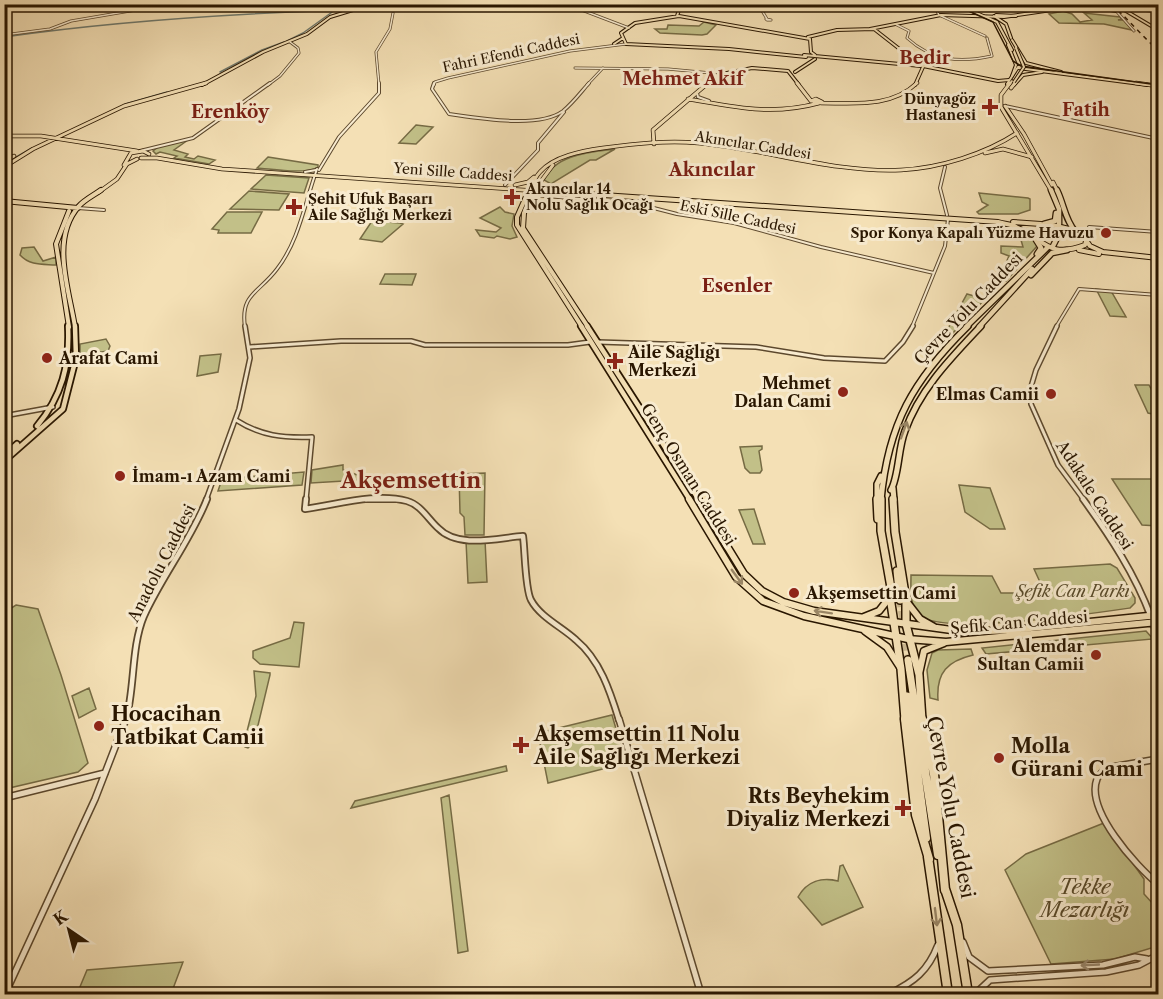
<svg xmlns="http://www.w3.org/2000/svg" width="1163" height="999" font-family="'Libre Caslon Text',serif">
  <rect width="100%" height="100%" fill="#f4e0b5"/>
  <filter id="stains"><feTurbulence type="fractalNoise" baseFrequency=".00333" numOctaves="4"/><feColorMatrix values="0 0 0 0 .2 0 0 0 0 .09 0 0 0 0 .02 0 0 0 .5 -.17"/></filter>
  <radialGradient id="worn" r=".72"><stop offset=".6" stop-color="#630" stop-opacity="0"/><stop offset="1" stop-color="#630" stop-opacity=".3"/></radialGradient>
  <path fill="#c2c088" stroke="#766b44" stroke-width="1.5" d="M 1063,11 L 1072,14 L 1080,22 L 1092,20 L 1084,13 L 1120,17 L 1121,19 L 1118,20 L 1125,20 L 1132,30 L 1104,24 L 1059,23 L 1049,14 Z
    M 704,22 L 716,25 L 707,34 L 702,35 L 660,33 L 655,29 L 667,29 L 668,25 L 699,26 Z
    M 416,125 L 433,127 L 416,144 L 399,143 Z
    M 188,140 L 174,150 L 188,154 L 185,157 L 194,159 L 198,156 L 215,160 L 209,164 L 174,158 L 177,156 L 160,152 L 156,154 L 153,151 L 158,147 Z
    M 615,149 L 596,160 L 590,160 L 551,184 L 544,180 C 555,154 591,152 615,149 Z
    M 268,157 L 318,165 L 318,167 C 306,175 272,169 257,168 Z
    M 266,175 L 309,178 L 304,193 L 251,189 Z
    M 249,191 L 289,194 L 279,210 L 230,209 Z
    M 979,193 L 1028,198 L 1030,199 L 1030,210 L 1018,214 L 979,214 L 977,212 L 988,205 L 982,202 Z
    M 500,207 L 505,212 L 514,214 L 512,226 L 517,237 L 510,239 L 497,236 L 494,238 L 480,236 L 476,230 L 496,232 L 501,228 L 480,218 Z
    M 227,212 L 262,212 L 251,233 L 218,233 L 219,230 L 212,229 Z
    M 372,221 L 400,223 L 403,224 L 382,242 L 360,239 Z
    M 1004,224 L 1027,235 L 1038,245 L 1006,281 L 999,278 L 1009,256 L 1001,253 L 1001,246 L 1023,247 L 1019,233 L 1009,231 L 1002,226 Z
    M 34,247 L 43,261 L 56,257 L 56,265 C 43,264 30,266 20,255 L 22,248 Z
    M 385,274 L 416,274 L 412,285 L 380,284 Z
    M 1096,289 L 1111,291 L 1126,317 L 1110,316 Z
    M 967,294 L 985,299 L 952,334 L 945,334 Z
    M 106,339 L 110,346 L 108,351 L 80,355 L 80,344 Z
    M 221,354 L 218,372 L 197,376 L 200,356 Z
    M 1135,385 L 1149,385 L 1158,402 L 1158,415 L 1148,413 Z
    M 762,446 L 762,449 L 759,451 L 762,470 L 760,473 L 750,473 L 745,468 L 740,447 Z
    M 343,465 L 343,470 L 363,477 L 361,480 L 311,483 L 312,470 Z
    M 304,472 L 302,485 L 218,491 L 222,479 Z
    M 485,473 L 484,535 L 465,535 L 464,517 L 460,513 L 459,474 Z
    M 1112,479 L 1152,479 L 1158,489 L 1158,526 L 1142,525 Z
    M 959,485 L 990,488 L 1005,529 L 990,529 L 965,512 Z
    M 754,509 L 765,544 L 753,544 L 739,510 Z
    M 485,540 L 487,582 L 468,583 L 466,541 Z
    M 1110,564 L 1117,568 L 1135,598 L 1135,603 L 1130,608 C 1096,613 941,636 919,615 C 909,604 911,589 911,575 L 992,576 L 1001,593 L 1045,593 L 1034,569 Z
    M 16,605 L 38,609 L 61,675 L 88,763 L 78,772 L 5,789 L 5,612 Z
    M 294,622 L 304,623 L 299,667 L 260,664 L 253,658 L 253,651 L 290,638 Z
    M 1146,631 L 1153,639 L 986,654 L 982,648 Z
    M 971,649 L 973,655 C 948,661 936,672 938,700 L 930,698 L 927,670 L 932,653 L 938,650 Z
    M 254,671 L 270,673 L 270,675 L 254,742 L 248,748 L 245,747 L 245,739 L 256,696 Z
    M 89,688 L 96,709 L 79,718 L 72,696 Z
    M 612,715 L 626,763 L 548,783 L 538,733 Z
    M 506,766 L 507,771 L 351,808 L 355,801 Z
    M 449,795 L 468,951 L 458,953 L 441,798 Z
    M 1104,823 L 1144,879 L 1144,894 L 1154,905 L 1158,905 L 1158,946 L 1115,959 L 1051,964 L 1005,870 L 1026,854 Z
    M 843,865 L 863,907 L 822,925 L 798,897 C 807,881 822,877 838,881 L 840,866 Z
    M 183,962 L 171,994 L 77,994 L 87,970 Z"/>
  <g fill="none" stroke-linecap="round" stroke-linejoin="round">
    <path stroke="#6f796d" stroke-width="1.5" d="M 380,8 L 439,4
      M 4,37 C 115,21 227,14 339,10
      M 287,41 L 303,33 L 335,10
      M 220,72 L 262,50 L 284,42
      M 125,104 L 167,92
      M 4,164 L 32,148"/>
    <path stroke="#cbb891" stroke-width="2" stroke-dasharray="2 1.5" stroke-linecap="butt" d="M 1109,9 L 1124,10
      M 1020,64 L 1036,70"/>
    <path stroke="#cbb891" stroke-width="2" stroke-dasharray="2 1.5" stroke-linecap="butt" d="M 986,15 L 997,20"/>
    <path stroke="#cbb891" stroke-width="7" stroke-dasharray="7 4" stroke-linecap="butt" d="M 900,600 L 908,660"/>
    <g stroke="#5c482d" stroke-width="3">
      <path id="minor-far4" d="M 566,4 L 629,28
        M 765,4 L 761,9 L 767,19
        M 933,4 L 939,15 L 985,36
        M 1110,4 L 1134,31
        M 766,19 L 771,20 L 767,20 Z
        M 895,24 L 909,31 L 907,38 C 932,61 960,63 992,56 L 987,38
        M 4,35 L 50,29 L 71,21 L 171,4
        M 575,68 L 668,69 L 711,73
        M 268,85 L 280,76 L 299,53 L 298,48 L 290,42
        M 379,85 L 376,52 L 390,29 L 393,13
        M 434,85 L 435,82 L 448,78 L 570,51 L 626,44
        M 587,85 L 603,68"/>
    </g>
    <g stroke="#5c482d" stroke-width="4">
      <path id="minor-far3" d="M 434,83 L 432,89 L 449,114 C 478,118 539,129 563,111 C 573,103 581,92 589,83
        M 697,93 L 698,97 L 709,101
        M 1005,106 L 1158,139
        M 140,151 L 193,138 L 270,83
        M 945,167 L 940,188 L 947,215
        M 319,170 L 339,137 L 379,93 L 379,83
        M 305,172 L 316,170
        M 505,185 L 538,150 L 538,143 L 564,112
        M 535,195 L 638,204 L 677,214 L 734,223 L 821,247 L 934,273
        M 78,208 L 104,210
        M 1089,227 L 1158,232
        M 245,327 C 240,294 259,293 277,269 C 299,241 305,202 317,169
        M 912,327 L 945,246 L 948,219
        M 1056,327 L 1079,289 L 1158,295"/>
    </g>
    <g stroke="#5c482d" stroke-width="6">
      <path id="minor-far2" d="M 1057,326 L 1036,370 L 1030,390 L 1031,404 L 1058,465 L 1084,500
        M 598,342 L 756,347 L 824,358 L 885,361 L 903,342 L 913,326
        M 250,347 L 341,341 L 411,341 L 425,345 L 568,345 L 590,342
        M 4,416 L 53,407
        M 236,420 C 261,436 283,438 312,437 L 306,500
        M 206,500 L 239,409 L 250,358 L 245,326
        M 366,500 L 403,500"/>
    </g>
    <g stroke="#5c482d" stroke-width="8">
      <path id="minor-far1" d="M 306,499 L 305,509 C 336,505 376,492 407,501 C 421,505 428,519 438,528 C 458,549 497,538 523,536 C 525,550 525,589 531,600 C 540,617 562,627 576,640 C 600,660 610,691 619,720
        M 1083,499 C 1110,536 1135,574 1151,617
        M 126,720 C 135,687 131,647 144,616 C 162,576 191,540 207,499"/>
    </g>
    <g stroke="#5c482d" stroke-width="8">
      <path id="minor" d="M 619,719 L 701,994
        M 1158,759 L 1106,768 C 1103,771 1099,775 1097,779 C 1085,810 1136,866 1158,884
        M 4,798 L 105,773
        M 963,942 L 969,957 L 988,971 L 1103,965 L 1135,957 L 1147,959
        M 5,994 L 95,799 L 126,719
        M 889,994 C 914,982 928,971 938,945
        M 975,994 L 990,980 L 1106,972 L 1139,965 L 1158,955"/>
    </g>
    <g stroke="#291600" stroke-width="4">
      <path id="major-far4" d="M 361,4 L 365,5
        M 521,6 L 532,4
        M 1121,8 L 1158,30
        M 1122,8 L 1158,11
        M 1105,9 L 1116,11
        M 354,10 L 524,4
        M 677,16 L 681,4
        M 870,29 L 941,15 L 1004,17 L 1072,7 L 1109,8
        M 808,37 L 837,30 L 874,29 L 920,65
        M 810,39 L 811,52 L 815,55
        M 614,44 L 623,38
        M 1008,45 L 1016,65 L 1012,76
        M 804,55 L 921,66
        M 806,57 L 729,49 L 626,44 L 621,33 L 635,23 L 679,16 L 810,39
        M 923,66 L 998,81 L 1009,80
        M 1018,68 L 1148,85
        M 788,71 L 799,85
        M 795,72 L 815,59
        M 717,75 L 752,68 L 788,71
        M 202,85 L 263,52 L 307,34 L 330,17 L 353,10
        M 707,85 L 717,76
        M 915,85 L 923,67"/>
    </g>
    <g stroke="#291600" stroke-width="4.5">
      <path id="major-far3" d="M 797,83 L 811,101
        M 1136,83 L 1158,86
        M 688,99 C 735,107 771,116 819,103
        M 816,99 L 822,102 L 811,101 Z
        M 821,103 C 854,103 891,108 917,83
        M 4,136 L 41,136 L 137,151
        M 654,144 L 653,130 L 708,83
        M 985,153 L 1003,149 L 1032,157
        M 141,158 L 157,158 L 222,169 L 552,192
        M 4,162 L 14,156
        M 124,165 L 131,153 L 143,151 L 149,154
        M 4,167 L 33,149 L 124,106 L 206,83
        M 515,185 L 528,182 L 534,177
        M 99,192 L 117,179 L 127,164 L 137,159
        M 529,192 C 532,185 535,177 540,172 C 554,156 582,151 603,148 C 634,144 666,140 698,143 C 766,149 832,173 901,170 C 940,168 985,154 1017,133
        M 533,192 L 553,165"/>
    </g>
    <g stroke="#291600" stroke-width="6">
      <path id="major-far2" d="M 529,190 L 517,217 L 517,225 L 582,327
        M 530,190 L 998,222 C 1004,224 1011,224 1016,227 C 1045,239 1047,259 1085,245 L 1086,241
        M 534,190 L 524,213 L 523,228 L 588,327
        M 4,201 L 78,208
        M 1013,222 L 1041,224
        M 1047,224 L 1074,230 L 1083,236 L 1090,246 L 1103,252 L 1158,258
        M 1079,250 L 1099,254
        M 69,327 L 56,244 L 69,211
        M 75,327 C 69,289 50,239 79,206 C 84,200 94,195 101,190"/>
    </g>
    <g stroke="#291600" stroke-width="8">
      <path id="major-far1" d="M 581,326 L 690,500
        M 587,326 L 699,500
        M 37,426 C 62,396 70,365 68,326
        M 4,456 L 17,444
        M 4,461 L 63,409 L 76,358 L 75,326"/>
    </g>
    <g stroke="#291600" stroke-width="9">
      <path id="major" d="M 689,499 L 736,577 L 763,601 L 804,616 L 908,639 L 946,642 L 1158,622
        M 698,499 L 744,574 L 762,591 L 783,602 L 814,611 L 966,632 L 1011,630 L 1158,615
        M 906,601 L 920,619 L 934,627
        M 864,617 L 879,611 L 890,597
        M 1154,623 L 1158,638
        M 865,631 L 887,647 L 900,667
        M 919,674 L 924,651 L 944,643"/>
    </g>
    <g stroke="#291600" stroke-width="4">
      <path id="highway-far5" d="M 956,4 L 997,22 L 1012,50
        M 996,15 L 1016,16
        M 994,16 L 1006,24 L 1011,38
        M 1012,40 L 1026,63 L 1061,72
        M 1007,84 L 1018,67 L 1023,66
        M 1009,85 L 1012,81
        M 1014,85 L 1023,75 L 1042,72"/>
    </g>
    <g stroke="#291600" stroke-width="4.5">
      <path id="highway-far4" d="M 1010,83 L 1001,95 L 1001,107 L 1052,192
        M 1011,88 L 1015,83
        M 1005,106 L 1024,134 L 1052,185
        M 1053,182 L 1058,192"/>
    </g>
    <g stroke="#291600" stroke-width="7">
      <path id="highway-far3" d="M 1051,190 L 1059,209 L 1059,224
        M 1057,190 C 1064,204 1065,220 1075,231
        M 1044,224 L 1055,221 L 1056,213
        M 1036,240 L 1041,248 L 1037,254
        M 1053,246 L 1062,228
        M 1031,275 L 1052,253 L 1067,250
        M 966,327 L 1047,248
        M 979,327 L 1032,269"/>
    </g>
    <g stroke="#291600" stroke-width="8">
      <path id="highway-far2" d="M 893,488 L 894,500
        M 891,490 C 899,476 898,448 905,431 C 920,389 951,358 981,326
        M 877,500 L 877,484 L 881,476
        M 881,500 C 888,424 913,380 968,326"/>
    </g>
    <g stroke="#291600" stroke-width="10">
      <path id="highway-far1" d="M 877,499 L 878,519
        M 881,499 L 881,531 L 893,599
        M 893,499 L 895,532 L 906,600 L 906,624 L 919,675 L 922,720
        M 897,571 L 900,600
        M 890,597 L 901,669 L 905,720
        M 908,660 L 917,720
        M 907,696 L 910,720"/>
    </g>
    <g stroke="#291600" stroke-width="11">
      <path id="highway" d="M 905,719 L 916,815 L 929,859
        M 910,719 L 926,838
        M 917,719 L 938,855
        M 922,719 L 934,774 L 945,890
        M 928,857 L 948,994
        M 945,889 L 957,925 L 968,994"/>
    </g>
    <use href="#minor-far4" stroke="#f8ebcf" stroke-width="1.5"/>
    <use href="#minor-far3" stroke="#f8ebcf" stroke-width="2"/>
    <use href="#minor-far2" stroke="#f8ebcf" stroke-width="3"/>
    <use href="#minor-far1" stroke="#f8ebcf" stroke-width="4.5"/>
    <use href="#minor" stroke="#f8ebcf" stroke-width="5"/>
    <use href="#major-far4" stroke="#f4e0b5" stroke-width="2"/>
    <use href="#major-far3" stroke="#f4e0b5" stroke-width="3"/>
    <use href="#major-far2" stroke="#f4e0b5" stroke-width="4"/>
    <use href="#major-far1" stroke="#f4e0b5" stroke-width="4.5"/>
    <use href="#major" stroke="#f4e0b5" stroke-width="6"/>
    <use href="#highway-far5" stroke="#f4e0b5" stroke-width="2"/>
    <use href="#highway-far4" stroke="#f4e0b5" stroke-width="3"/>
    <use href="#highway-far3" stroke="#f4e0b5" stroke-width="4.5"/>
    <use href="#highway-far2" stroke="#f4e0b5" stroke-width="5"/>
    <use href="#highway-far1" stroke="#f4e0b5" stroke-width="7"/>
    <use href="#highway" stroke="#f4e0b5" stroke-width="8"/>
    <path stroke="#291600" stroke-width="1.5" d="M 953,4 L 993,22 L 1013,61 L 1021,66 L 1158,85"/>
    <path stroke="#291600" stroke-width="1.5" stroke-dasharray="4.5 4.5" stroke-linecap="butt" d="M 1112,4 L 1158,51"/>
    <g stroke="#291600" stroke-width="4" stroke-linecap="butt">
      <path id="highway-bridge" d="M 1014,82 L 1024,67 L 1016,48"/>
    </g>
    <use href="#highway-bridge" stroke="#f4e0b5" stroke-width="2"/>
  </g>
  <defs><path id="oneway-shaft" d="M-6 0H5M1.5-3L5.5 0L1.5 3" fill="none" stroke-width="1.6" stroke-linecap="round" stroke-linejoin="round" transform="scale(1.5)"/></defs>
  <g stroke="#998564">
    <use href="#oneway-shaft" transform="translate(904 430) rotate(-70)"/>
    <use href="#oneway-shaft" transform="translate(737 577) rotate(54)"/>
    <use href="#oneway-shaft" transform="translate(823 612) rotate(-171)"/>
    <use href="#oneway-shaft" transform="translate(936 917) rotate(83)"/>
  </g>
  <use stroke="#9b8b72" href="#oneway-shaft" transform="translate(1090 965) rotate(177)"/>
  <g fill="#8f2418" stroke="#f8ebcf" stroke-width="2">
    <path d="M987 98h6v6h6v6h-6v6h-6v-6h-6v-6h6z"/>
    <path d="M509 188h6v6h6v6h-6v6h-6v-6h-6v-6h6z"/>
    <path d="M291 198h6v6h6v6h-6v6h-6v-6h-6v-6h6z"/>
    <circle cx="1106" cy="233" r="6"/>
    <circle cx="47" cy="358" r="6"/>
    <path d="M612 352h6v6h6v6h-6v6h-6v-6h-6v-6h6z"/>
    <circle cx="843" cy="392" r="6"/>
    <circle cx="1051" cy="394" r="6"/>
    <circle cx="120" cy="476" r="6"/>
    <circle cx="794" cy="593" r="6"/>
    <circle cx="1096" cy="655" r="6"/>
    <circle cx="99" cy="726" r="6"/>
    <path d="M518 736h6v6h6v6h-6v6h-6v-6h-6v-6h6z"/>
    <circle cx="999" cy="758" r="6"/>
    <path d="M900 799h6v6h6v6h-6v6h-6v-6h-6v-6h6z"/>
  </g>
  <g text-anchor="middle" stroke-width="6" stroke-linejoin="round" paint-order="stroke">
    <g font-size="14" fill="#291600" stroke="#f8ebcf">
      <text transform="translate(511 53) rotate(-12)" y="5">Fahri Efendi Caddesi</text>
      <text transform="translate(753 145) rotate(9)" y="5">Akıncılar Caddesi</text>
      <text transform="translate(453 172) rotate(4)" y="5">Yeni Sille Caddesi</text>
      <text transform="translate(738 217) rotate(12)" y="5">Eski Sille Caddesi</text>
    </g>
    <g font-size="14" font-weight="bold" fill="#291600" stroke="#f8ebcf" text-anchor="end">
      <text x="976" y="104">Dünyagöz<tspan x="976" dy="16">Hastanesi</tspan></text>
      <text x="526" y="194" text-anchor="start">Akıncılar 14<tspan x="526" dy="16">Nolu Sağlık Ocağı</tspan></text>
      <text x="308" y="204" text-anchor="start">Şehit Ufuk Başarı<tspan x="308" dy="16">Aile Sağlığı Merkezi</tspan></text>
      <text x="1094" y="238">Spor Konya Kapalı Yüzme Havuzu</text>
    </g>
    <g font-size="16" fill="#291600" stroke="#f8ebcf">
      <text transform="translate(968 308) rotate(-46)" y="6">Çevre Yolu Caddesi</text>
      <text transform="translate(689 474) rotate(58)" y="6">Genç Osman Caddesi</text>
      <text transform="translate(1095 495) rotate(57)" y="6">Adakale Caddesi</text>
      <text transform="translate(161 563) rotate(-63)" y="6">Anadolu Caddesi</text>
      <text transform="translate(1019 622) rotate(-5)" y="6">Şefik Can Caddesi</text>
    </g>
    <g font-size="16" font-weight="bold" fill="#291600" stroke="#f8ebcf" text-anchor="start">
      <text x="628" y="358">Aile Sağlığı<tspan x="628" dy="18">Merkezi</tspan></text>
      <text x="59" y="364">Arafat Cami</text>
      <text x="831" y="389" text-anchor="end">Mehmet<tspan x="831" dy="18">Dalan Cami</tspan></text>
      <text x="1039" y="400" text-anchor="end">Elmas Camii</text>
      <text x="132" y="482">İmam-ı Azam Cami</text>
      <text x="806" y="599">Akşemsettin Cami</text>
      <text x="1084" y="652" text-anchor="end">Alemdar<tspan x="1084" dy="18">Sultan Camii</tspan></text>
    </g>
    <g font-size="16" font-style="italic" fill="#574929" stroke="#f8ebcf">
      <text x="1073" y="597">Şefik Can Parkı</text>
    </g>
    <g font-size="18" font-weight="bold" fill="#7a1f14" stroke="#f8ebcf">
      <text x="925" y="64">Bedir</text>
      <text x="683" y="85">Mehmet Akif</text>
      <text x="1086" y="116">Fatih</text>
      <text x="230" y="118">Erenköy</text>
      <text x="712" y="176">Akıncılar</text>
      <text x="737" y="292">Esenler</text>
    </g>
    <g font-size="20" font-weight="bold" fill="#291600" stroke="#f8ebcf" text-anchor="start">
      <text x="111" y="721">Hocacihan<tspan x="111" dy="23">Tatbikat Camii</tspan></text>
      <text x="534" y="741">Akşemsettin 11 Nolu<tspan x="534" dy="23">Aile Sağlığı Merkezi</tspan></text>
      <text x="1011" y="753">Molla<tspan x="1011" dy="23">Gürani Cami</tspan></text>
      <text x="890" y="803" text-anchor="end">Rts Beyhekim<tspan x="890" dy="23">Diyaliz Merkezi</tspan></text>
    </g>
    <g font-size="20" fill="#291600" stroke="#f8ebcf">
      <text transform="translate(951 807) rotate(79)" y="7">Çevre Yolu Caddesi</text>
    </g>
    <g font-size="20" font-style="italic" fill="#574929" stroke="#f8ebcf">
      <text x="1085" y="894">Tekke<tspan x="1085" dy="23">Mezarlığı</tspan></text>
    </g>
    <g font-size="22" font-weight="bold" fill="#7a1f14" stroke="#f8ebcf">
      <text x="411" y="488">Akşemsettin</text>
    </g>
  </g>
  <rect width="1163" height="999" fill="none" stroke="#f4e0b5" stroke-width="24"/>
  <rect x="6" y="6" width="1151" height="987" fill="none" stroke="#291600" stroke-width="3"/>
  <rect x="12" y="12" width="1139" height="975" fill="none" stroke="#291600" stroke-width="1.5"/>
  <g transform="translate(69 930) rotate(325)" stroke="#f8ebcf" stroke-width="4.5" paint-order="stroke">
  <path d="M0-4.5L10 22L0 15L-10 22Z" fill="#291600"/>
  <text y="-9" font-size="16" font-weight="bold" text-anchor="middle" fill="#291600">K</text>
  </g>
  <rect width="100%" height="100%" filter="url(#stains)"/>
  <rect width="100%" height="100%" fill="url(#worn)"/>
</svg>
